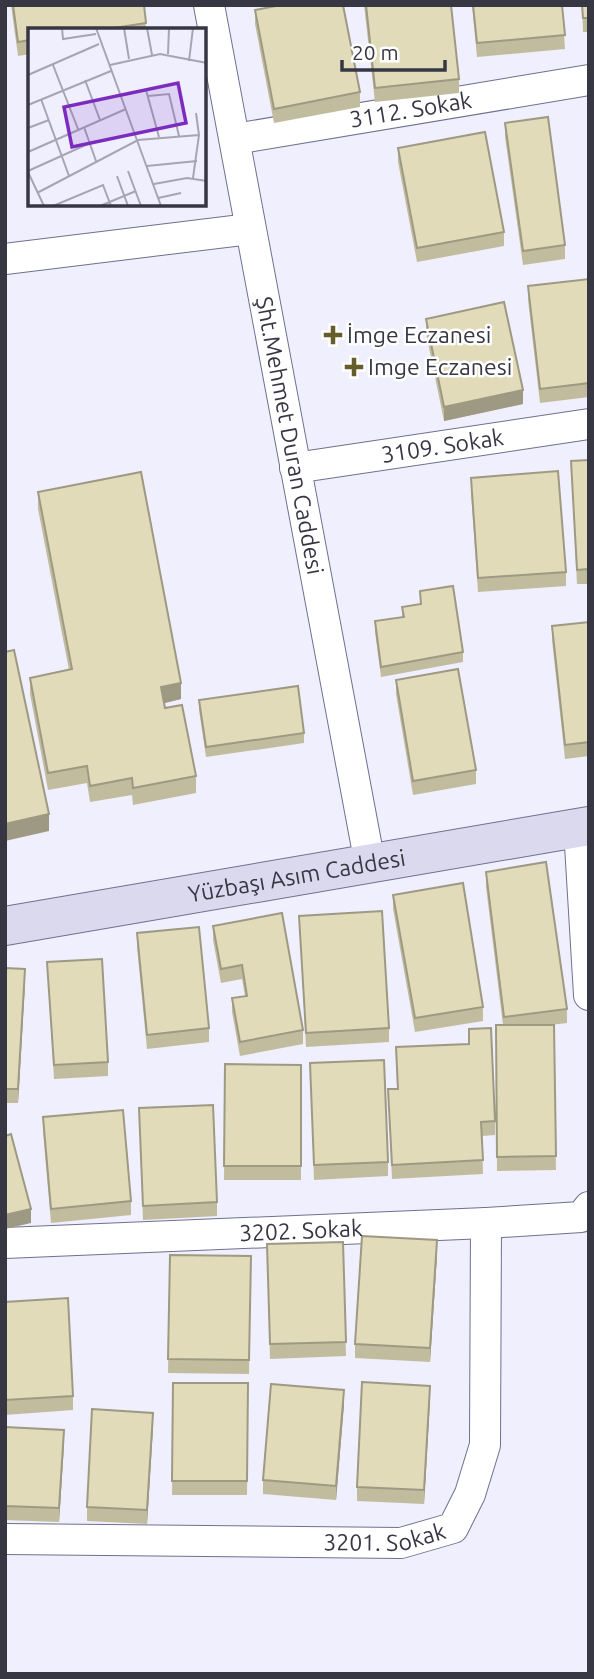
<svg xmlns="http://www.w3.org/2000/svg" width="594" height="1679" font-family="Ubuntu,sans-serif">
  <rect width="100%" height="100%" fill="#efeffd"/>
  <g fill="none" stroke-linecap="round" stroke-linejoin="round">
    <g stroke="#6f708d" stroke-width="32">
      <g id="street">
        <path id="s1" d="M 209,5 L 370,864"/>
        <path id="s2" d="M 235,139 L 589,80"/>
        <path d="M 5,259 L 250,229"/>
        <path id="s3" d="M 295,468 L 589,424"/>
        <path d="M 579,828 L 589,995"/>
        <path id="s4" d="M 5,1243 L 486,1223 L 581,1217 L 589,1207"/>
        <path id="s5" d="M 5,1539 L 401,1543 L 453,1528 L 470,1494 L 485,1445 L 486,1223"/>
      </g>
    </g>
    <g stroke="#6f708d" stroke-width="40">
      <g id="secondary">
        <path id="s6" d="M 5,926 L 589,826"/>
      </g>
    </g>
    <use href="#street" stroke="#fff" stroke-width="30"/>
    <use href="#secondary" stroke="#dad9ee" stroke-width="38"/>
  </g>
  <path fill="#c2bc9f" d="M 11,5 L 144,5 L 146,30 L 30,30 L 30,54 L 18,56 Z
    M 364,5 L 451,5 L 459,79 L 459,93 L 375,102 Z
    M 472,5 L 562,5 L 565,49 L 477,57 Z
    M 582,5 L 589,5 L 589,32 L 583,32 Z
    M 255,10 L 360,92 L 360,107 L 274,123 L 255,24 Z
    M 505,123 L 565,245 L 565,259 L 523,265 L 505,137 Z
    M 398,148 L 504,232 L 504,246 L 417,262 L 398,162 Z
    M 589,279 L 589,397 L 540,403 L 528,300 L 528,286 Z
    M 426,319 L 523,404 L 444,421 L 426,333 Z
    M 589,460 L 589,584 L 577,584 L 571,461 Z
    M 471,478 L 566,572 L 566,586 L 478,592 L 471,492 Z
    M 38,492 L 181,699 L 164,703 L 165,708 L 196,776 L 196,793 L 133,805 L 132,795 L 90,802 L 87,783 L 48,790 L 30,694 L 30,678 L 69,670 L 38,509 Z
    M 420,591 L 463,652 L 463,662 L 381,677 L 375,632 L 375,621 L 402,617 L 402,607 L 420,605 Z
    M 589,622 L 589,756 L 565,759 L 552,640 L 552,626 Z
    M 396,680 L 476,770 L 476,784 L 413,795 L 396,694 Z
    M 199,700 L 304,733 L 304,743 L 206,757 L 199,710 Z
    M 486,872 L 567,1009 L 567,1023 L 550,1025 L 554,1025 L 556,1170 L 497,1171 L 496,1025 L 503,1025 L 486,887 Z
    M 393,895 L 483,1007 L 483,1021 L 415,1032 L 393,909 Z
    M 299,916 L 389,1028 L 389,1042 L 306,1047 Z
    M 213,926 L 303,1030 L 303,1044 L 240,1056 L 232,1012 L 232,998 L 245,996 L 242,979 L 221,983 L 213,940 Z
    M 137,933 L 209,1028 L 209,1042 L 147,1049 L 137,947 Z
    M 47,962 L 108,1062 L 108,1076 L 54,1079 Z
    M 5,968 L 25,983 L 18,1103 L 5,1103 Z
    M 469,1029 L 495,1121 L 495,1135 L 482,1136 L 483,1174 L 392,1179 L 388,1089 L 397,1089 L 396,1047 L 469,1044 Z
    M 310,1063 L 388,1162 L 388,1176 L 314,1180 Z
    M 225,1064 L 301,1065 L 301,1180 L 224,1180 Z
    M 139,1108 L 217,1202 L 217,1216 L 143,1220 Z
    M 43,1117 L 131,1201 L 131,1215 L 51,1223 L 43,1131 Z
    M 343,1242 L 346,1356 L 270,1359 L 267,1244 Z
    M 170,1255 L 251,1256 L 249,1374 L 168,1373 Z
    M 437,1255 L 430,1362 L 355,1358 L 355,1344 Z
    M 5,1302 L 73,1396 L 73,1410 L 5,1415 Z
    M 173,1383 L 248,1383 L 247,1495 L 172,1495 Z
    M 430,1400 L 424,1504 L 357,1501 L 357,1487 Z
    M 344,1404 L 336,1500 L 263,1494 L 263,1480 Z
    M 5,1427 L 64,1444 L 59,1522 L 5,1520 Z
    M 153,1427 L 147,1524 L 87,1521 L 87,1507 Z"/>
  <path fill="#9e9982" d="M 523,390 L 523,404 L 444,421 L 444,407 Z
    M 181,683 L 181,699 L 161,704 L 161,687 Z
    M 49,814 L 49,831 L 5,841 L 5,824 Z
    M 25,969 L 25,983 L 18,1103 L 18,1089 Z
    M 31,1209 L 31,1223 L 5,1229 L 5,1215 Z
    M 437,1240 L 437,1255 L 430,1362 L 430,1348 Z
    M 430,1386 L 430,1400 L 424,1504 L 424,1490 Z
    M 344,1390 L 344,1404 L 336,1500 L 336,1486 Z
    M 153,1413 L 153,1427 L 147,1524 L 147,1510 Z
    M 64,1430 L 64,1444 L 59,1522 L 59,1508 Z"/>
  <path fill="#e1dbb9" stroke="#9e9982" stroke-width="2" d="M 13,5 L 144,5 L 146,23 L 101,30 L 30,30 L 30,40 L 18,42 Z
    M 281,5 L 343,5 L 360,92 L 274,109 L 255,10 Z
    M 366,5 L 451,5 L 459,79 L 375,88 Z
    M 473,5 L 562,5 L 565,35 L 477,43 Z
    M 582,5 L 589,5 L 589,18 L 583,18 Z
    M 548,117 L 565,245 L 523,251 L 505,123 Z
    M 485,132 L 504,232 L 417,248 L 398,148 Z
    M 589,279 L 589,383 L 540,389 L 528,286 Z
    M 504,302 L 523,390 L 444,407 L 426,319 Z
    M 589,460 L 589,569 L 577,570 L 571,461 Z
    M 558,471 L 566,572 L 478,578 L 471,478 Z
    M 141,472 L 181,683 L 161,687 L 165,708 L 182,705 L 196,776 L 133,788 L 132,778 L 90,786 L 87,766 L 48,773 L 30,678 L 72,669 L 38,492 Z
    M 453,586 L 463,652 L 381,667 L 375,621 L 404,617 L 402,607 L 421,604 L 420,591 Z
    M 589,622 L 589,742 L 565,745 L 552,626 Z
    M 14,650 L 49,814 L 5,824 L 5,652 Z
    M 458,669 L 476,770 L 413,781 L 396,680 Z
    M 298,686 L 304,733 L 206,747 L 199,700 Z
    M 546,862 L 567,1009 L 504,1017 L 486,872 Z
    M 463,883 L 483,1007 L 415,1018 L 393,895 Z
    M 382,911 L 389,1028 L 306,1033 L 299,916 Z
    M 282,913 L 303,1030 L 240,1042 L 232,998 L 247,996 L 242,965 L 221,969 L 213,926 Z
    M 199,927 L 209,1028 L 147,1035 L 137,933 Z
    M 102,959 L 108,1062 L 54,1065 L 47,962 Z
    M 5,968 L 25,969 L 18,1089 L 5,1089 Z
    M 496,1025 L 554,1025 L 556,1156 L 497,1157 Z
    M 491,1028 L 495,1121 L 481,1122 L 483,1160 L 392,1165 L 388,1089 L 398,1089 L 396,1047 L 469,1044 L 469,1029 Z
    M 384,1060 L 388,1162 L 314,1165 L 310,1063 Z
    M 225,1064 L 301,1065 L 301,1166 L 224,1166 Z
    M 213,1105 L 217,1202 L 143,1206 L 139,1108 Z
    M 123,1110 L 131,1201 L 51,1209 L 43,1117 Z
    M 11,1134 L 31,1209 L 5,1215 L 5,1136 Z
    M 362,1236 L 437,1240 L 430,1348 L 355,1344 Z
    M 343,1242 L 346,1342 L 270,1344 L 267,1244 Z
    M 170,1255 L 251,1256 L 249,1360 L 168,1359 Z
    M 68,1298 L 73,1396 L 5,1400 L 5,1302 Z
    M 362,1382 L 430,1386 L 424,1490 L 357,1487 Z
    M 173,1383 L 248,1383 L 247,1481 L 172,1481 Z
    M 271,1384 L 344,1390 L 336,1486 L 263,1480 Z
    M 92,1409 L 153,1413 L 147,1510 L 87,1507 Z
    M 5,1427 L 64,1430 L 59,1508 L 5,1506 Z"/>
  <g fill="#665d2a" stroke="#fff" stroke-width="2.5">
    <path d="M329.5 324.5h7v7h7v7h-7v7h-7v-7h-7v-7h7z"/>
    <path d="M350.5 356.5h7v7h7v7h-7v7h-7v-7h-7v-7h7z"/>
  </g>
  <g text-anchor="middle" stroke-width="5" stroke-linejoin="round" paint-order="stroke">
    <g font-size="23" fill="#373744" stroke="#fff">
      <text dy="8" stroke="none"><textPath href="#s2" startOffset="178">3112. Sokak</textPath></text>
      <text dy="8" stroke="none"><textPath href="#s1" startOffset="438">Şht.Mehmet Duran Caddesi</textPath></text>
      <text dy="8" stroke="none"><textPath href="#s3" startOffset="149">3109. Sokak</textPath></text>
      <text dy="8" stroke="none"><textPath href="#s6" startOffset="296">Yüzbaşı Asım Caddesi</textPath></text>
      <text dy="8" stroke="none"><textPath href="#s4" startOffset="296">3202. Sokak</textPath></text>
      <text dy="8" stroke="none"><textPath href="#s5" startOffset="380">3201. Sokak</textPath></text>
    </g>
    <g font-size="23" fill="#373744" stroke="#fff" text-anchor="start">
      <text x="347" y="343">İmge Eczanesi</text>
      <text x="368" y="375">Imge Eczanesi</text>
    </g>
  </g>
  <g transform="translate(28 28)">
    <rect width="178" height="178" fill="#efeffd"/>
    <path fill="none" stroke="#a5a5b3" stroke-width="2" d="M 34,0 L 35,11 L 68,6M 68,0 L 133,178M 96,0 L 101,31M 119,0 L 124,27M 140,26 L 141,0M 161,33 L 165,0M 25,37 L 50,101M 82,37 L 132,26 L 179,35M 0,47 L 71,16M 57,52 L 72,92M 92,68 L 118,62 L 131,109M 120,68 L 141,66 L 151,108M 13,71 L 41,148M 0,77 L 83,43M 56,99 L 68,133M 0,100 L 21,92M 0,124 L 98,81M 119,138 L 169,133M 0,143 L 62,115M 100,143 L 113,178M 0,144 L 16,178M 89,148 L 100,178M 165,150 L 171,107 L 168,85M 126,156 L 159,150 L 179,153M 9,165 L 110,112 L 171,107M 130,170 L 153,165M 25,178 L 75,157 L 83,178M 72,178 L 108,163"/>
    <path fill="#7b2cbf" fill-opacity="0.15" stroke="#7b2cbf" stroke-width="3.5" d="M 150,55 L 158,95 L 44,119 L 36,79 Z"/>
    <rect width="178" height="178" fill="none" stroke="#373744" stroke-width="3.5"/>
  </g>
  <rect width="594" height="1679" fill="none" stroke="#373744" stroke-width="14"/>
  <path d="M342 60v10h103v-10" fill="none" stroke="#373744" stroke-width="3.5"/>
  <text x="352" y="60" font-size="21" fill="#373744" stroke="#ffffff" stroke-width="5" paint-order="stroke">20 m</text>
</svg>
